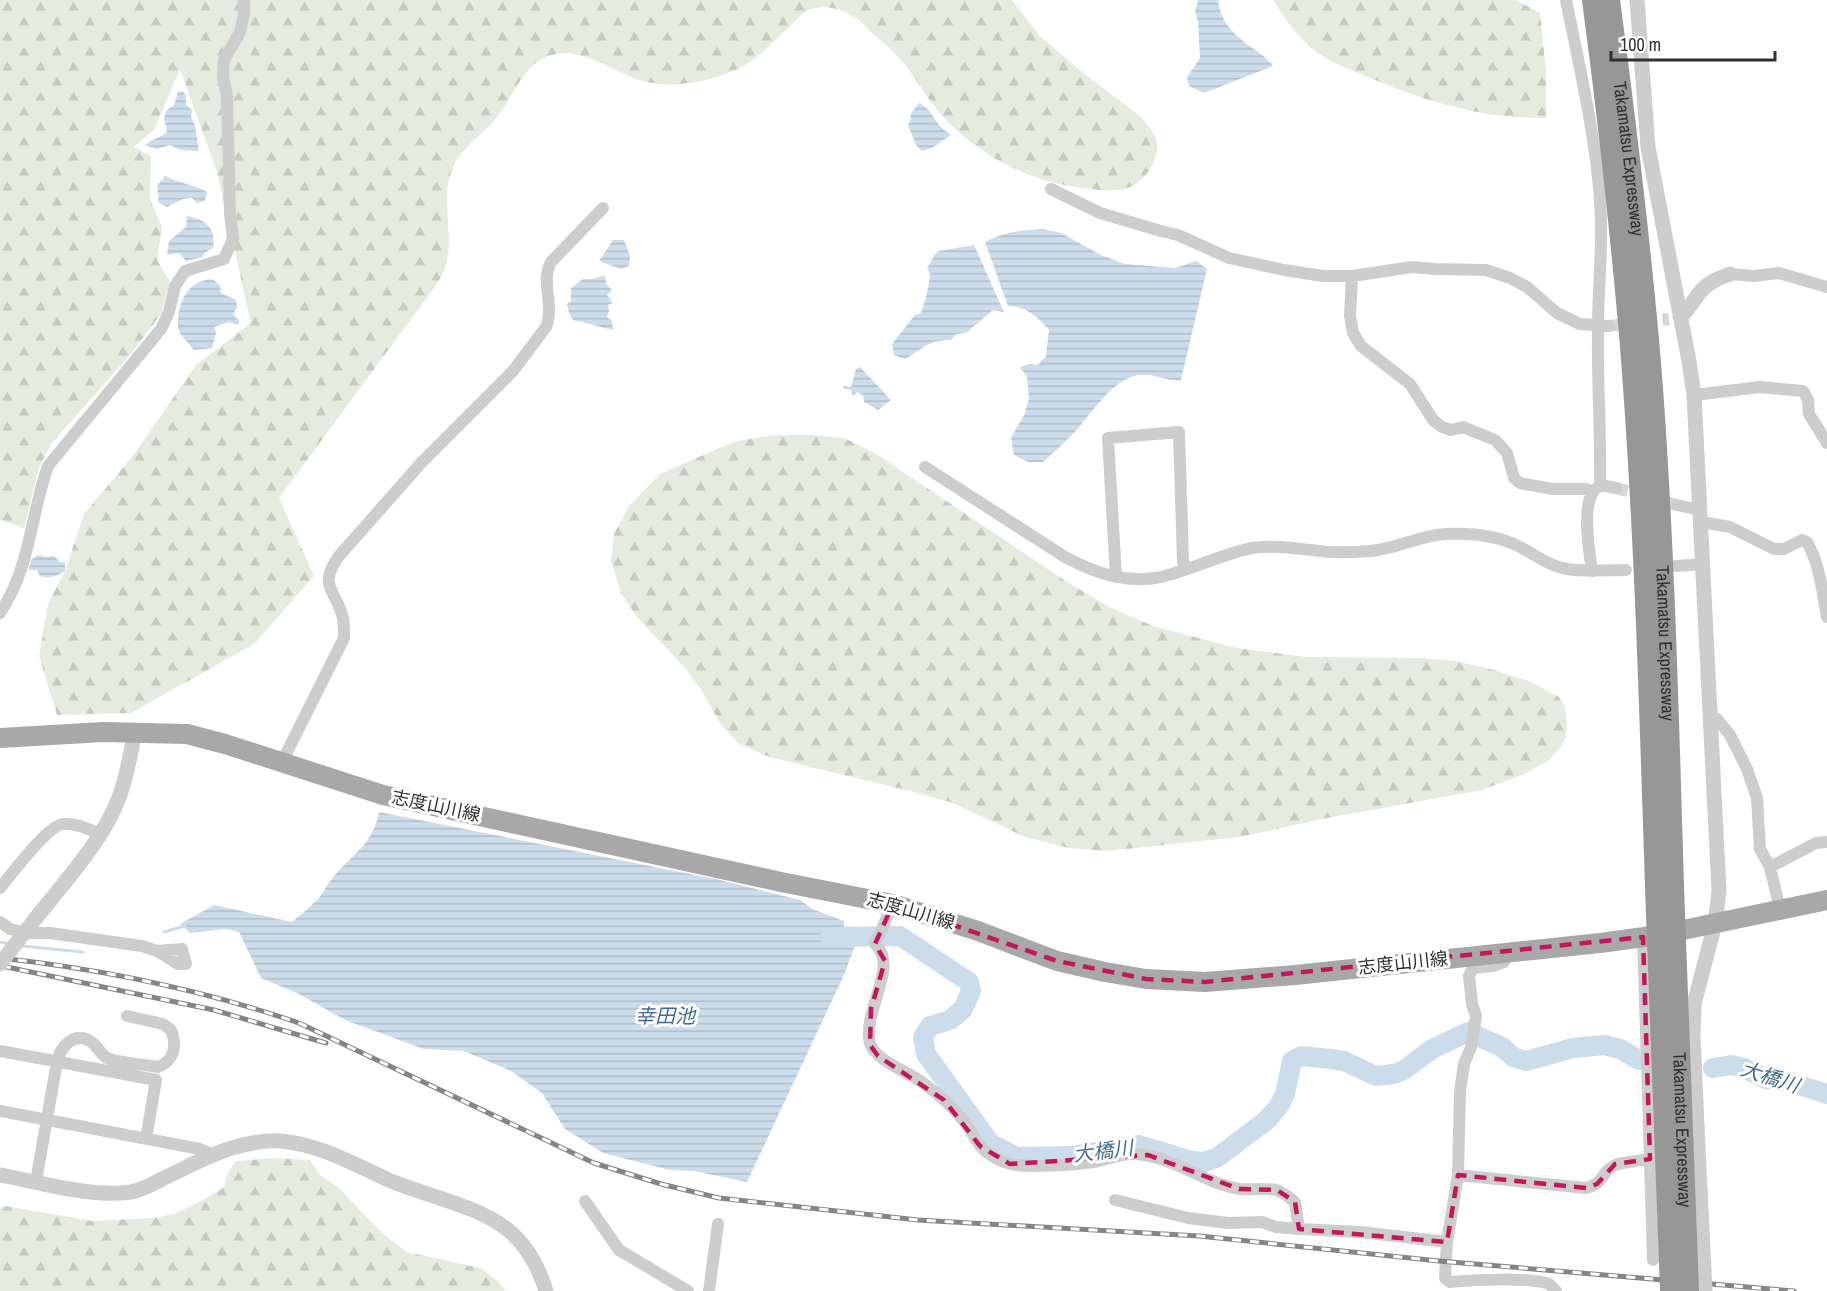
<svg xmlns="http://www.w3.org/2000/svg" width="1827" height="1291" font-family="'Archivo Narrow','Noto Sans JP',sans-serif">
  <defs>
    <pattern id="forest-firs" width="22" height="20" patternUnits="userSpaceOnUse" patternTransform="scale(1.5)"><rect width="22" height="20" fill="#e5ecdf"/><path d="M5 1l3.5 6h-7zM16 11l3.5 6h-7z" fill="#c5cbc0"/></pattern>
    <pattern id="water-rules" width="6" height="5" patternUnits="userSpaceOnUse" patternTransform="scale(1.5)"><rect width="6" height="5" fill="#ccdcea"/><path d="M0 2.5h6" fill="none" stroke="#b0bdc9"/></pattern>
  </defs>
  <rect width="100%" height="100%" fill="#fff"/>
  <path fill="url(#forest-firs)" d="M 0,0 L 1012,0 L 1040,36 L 1077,68 L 1141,117 C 1147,124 1155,133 1157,143 C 1159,163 1142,186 1123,189 C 1107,192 1091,189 1076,187 C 1023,180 968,149 935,107 C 923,92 914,75 901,60 C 892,50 881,41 871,32 C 865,26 859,19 851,15 C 839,8 825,5 811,9 C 804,11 797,20 791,25 C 774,41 757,61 735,70 C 709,82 671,89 643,81 C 611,72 575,39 540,60 C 521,72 513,96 500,113 C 487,132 466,143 455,163 C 438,194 455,232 446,265 C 444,272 440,278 437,284 L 279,498 L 314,576 L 254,644 L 131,713 L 57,715 L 39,656 L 48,604 L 65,571 L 84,514 L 132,457 L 196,365 L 251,323 L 217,172 L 180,69 L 154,130 L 134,147 L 151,156 L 150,199 L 162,227 L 157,260 L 170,282 L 161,314 L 130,355 L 51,444 L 39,468 L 24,528 L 0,520 Z
    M 1273,0 L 1516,0 L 1540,13 L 1546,71 L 1546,118 C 1484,119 1427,102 1370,78 C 1355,71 1338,66 1324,57 C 1301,43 1287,22 1273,0 Z
    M 771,435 L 814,435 L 844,438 L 875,453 L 1064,580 L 1109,607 L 1153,626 L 1236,648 L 1307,657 L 1420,658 L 1456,661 L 1494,670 L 1529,681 L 1559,697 L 1565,707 L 1567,722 L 1566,737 L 1561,747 L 1549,760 L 1525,774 L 1482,790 L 1322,819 L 1240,837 L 1107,851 L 1069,848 L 1025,837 L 953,803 L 914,792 L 769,757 L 738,743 L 721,725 L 702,691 L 685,668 L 636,616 L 621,593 L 611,561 L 614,534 L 629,506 L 660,474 L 733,442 Z
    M 274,1158 L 310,1160 L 320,1175 L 338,1187 L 382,1233 L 407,1252 L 480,1268 L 498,1281 L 505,1291 L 0,1291 L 0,1208 L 5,1206 L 93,1221 L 154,1218 L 174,1214 L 203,1200 L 224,1187 L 227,1174 L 236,1161 Z"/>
  <path fill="url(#water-rules)" d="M 1198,0 L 1218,0 C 1220,21 1234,35 1251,47 C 1259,53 1267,57 1273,66 L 1204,93 L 1189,86 L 1187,77 L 1200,58 L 1198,22 L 1195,11 Z
    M 183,91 L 186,96 L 186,105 L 192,110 L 191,117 L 195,126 L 199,151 L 181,150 L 170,145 L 157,149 L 145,145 C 152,139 160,138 167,132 L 164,119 L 166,111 L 174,105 L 178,92 Z
    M 919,103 C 930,108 932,116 939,125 C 942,129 947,132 951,135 L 932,148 L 922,151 L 916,145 L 908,125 L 911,118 L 910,115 Z
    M 165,176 C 179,183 194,185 207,192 L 205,201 L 197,203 L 192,198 L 183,199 L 167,207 L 159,203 L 157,186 Z
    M 187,216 C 205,219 217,228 213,248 L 204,253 L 203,257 L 186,261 L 179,253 L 167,255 L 169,241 L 186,227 Z
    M 1043,229 L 1061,233 L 1101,255 L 1125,264 L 1175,268 L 1196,261 L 1207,269 L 1181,380 C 1167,382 1154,373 1140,375 C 1113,377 1090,416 1074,433 C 1064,443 1053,453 1043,462 L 1028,462 L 1014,455 L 1011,438 L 1024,415 L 1029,399 L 1027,377 L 1020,367 L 1030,364 L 1038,365 L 1046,356 L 1049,330 C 1038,317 1026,306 1008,306 L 985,242 C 1004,232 1021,230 1043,229 Z
    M 613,240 L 624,240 L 630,256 L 629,266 L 621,269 L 599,261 Z
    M 974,245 L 1004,312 L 993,310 L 966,333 L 956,334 L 951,340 C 926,340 924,349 905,359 L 894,355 L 892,344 L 915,315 L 920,314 C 924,307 930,283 930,273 L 927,269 L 935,254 L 939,251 Z
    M 605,275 L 606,284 L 612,290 L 607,295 L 613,303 L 608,305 L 609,311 L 607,317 L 612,321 L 613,330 L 573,320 L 569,313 L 567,304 L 571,301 L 571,288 L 583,279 L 592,279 Z
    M 212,279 L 220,285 L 221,293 L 236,300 L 237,307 L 233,314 L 239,321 L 238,325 L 229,322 L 214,327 L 216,333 L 212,348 L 194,350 C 189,344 182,337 179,331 C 177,326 178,318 179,312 C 183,293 192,281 212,279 Z
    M 860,367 L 891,400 L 878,410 L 864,402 L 863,395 L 857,392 L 853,396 L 851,390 L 844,389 L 843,386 L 851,387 L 856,369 Z
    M 38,555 L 45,557 L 54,556 L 60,562 L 65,562 L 65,571 C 57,576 50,579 40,576 L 37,570 L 29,570 L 31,560 Z
    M 379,812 L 720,880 L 800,900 L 812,909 L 844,921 L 844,930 L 858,938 L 843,977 L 747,1182 L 694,1171 L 670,1170 L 603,1153 L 565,1129 L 542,1093 L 511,1071 L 464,1051 L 424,1049 L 345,1020 L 299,994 L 261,978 L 239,932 L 226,929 L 190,933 L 180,924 L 214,905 L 292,922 C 300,915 309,908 317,900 C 323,894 326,886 331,880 C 351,854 372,847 379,812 Z"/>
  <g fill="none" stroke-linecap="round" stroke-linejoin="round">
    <path stroke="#ccdcea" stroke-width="3" d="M 164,932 L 185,926
      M 0,942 L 10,944
      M 22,946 L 83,952"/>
    <path stroke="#ccdcea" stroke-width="20" d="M 830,937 L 900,936 L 969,982 L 971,991 L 963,1009 L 950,1020 L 930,1026 L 923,1037 L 926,1054 L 991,1144 L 1017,1157 L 1071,1156 L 1139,1145 L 1192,1161 L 1204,1162 L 1218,1157 L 1267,1120 L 1279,1106 L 1285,1094 L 1292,1061 L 1301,1056 L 1331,1059 L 1344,1061 L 1376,1076 L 1394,1074 L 1404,1070 L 1432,1049 L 1468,1032 L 1502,1047 L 1513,1057 L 1526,1061 L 1573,1048 L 1605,1045 L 1620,1049 L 1639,1060
      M 1713,1068 L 1731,1065 L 1744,1068 L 1766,1079 L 1786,1081 L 1827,1094"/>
    <path stroke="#d6d6d6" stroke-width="12" stroke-dasharray="12 6" stroke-linecap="butt" d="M 1609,326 L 1669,319
      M 1616,488 L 1677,505"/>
    <path stroke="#cdcdcd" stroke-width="12" d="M 1566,0 C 1580,69 1599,150 1601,221 C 1602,256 1598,291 1598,326 C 1597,379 1601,432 1600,485 C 1597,488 1594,489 1593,492 C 1582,508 1589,552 1592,571
      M 1051,189 L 1100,213 L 1161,231 L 1178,235 L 1229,258 L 1284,270 L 1323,276 L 1352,276 L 1412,267 L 1435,269 L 1486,270 L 1510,278 L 1527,287 L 1557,313 L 1580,324 L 1609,326
      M 1730,274 L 1754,276 L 1779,273 L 1827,287
      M 1352,276 L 1350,316 L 1353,333 L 1361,346 L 1410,384 L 1433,420 L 1442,427 L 1451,430 L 1463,427 L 1495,440 L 1507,453 L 1514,478 L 1520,483 L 1553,489 L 1586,489 L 1593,492
      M 1694,395 L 1760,387 L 1803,391 L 1808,400 L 1809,414 L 1827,443
      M 925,467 L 1065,557 C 1095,573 1126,584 1161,577 C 1192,570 1221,554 1252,548 C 1278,544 1304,550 1330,552 C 1343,553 1357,552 1371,551 C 1396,549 1421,535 1446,534 C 1470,533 1496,535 1518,546 C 1534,554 1549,566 1567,569 C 1586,572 1607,570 1626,570
      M 1600,485 L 1616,488
      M 1677,505 L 1700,510
      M 1701,522 L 1730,527 L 1774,549 L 1784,549 L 1802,540 L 1807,542 C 1820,565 1822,591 1827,617
      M 1676,566 L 1703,564
      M 1116,577 L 1108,438 L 1179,432 L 1183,562 L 1187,568
      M 0,613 C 31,566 30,517 48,466 L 161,329 L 169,312 L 175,286 L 185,271 L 224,259 L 233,239 L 230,213 L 227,96 L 223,77 L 224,60 L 240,32 L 244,14 L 244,0
      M 1710,719 L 1717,719 L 1730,735 L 1747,769 L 1757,798 L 1760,849 L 1770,867 L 1780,909
      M 282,762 L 344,638 C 344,632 344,624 343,618 C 336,589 317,587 339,556 L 422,462 L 513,371 L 546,327 C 555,307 540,281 551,262 L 603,208
      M 1770,867 L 1816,843 L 1827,842
      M 0,888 C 11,875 48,825 63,824 C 76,823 88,829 100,834
      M 893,904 L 875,944 C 900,966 862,1011 870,1043 C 875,1061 909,1072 923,1083 C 938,1094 952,1106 963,1120 C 973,1132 977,1147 991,1155 C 996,1159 1005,1163 1011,1164 C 1029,1168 1074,1165 1093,1162 C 1106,1160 1119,1154 1133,1154 C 1172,1155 1202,1183 1240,1189 C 1251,1190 1265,1188 1276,1190 C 1283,1192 1290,1198 1295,1202 L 1299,1229 L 1360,1232 L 1447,1242
      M 0,922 L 10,929 L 27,933 L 50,933 L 142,946 L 157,951 L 182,949 L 186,964 L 178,964 L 157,951
      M 1506,952 L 1504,962 L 1493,966 L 1473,968 L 1469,976 L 1472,1004 L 1476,1016 L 1471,1047 L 1464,1064 L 1460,1091 L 1458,1175 L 1447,1242 L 1445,1278 L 1450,1282 C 1469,1280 1533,1277 1549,1284 C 1550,1285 1555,1290 1556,1291
      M 0,1051 L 156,1080 L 146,1139
      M 0,1111 L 200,1149 L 211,1154
      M 1650,1159 L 1653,1260
      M 1458,1175 L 1586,1188 C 1606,1182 1599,1175 1612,1167 C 1618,1162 1640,1161 1650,1159 L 1643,937
      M 36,1181 L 57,1062 C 60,1048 73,1031 90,1041 C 97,1045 100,1054 107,1058 C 116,1062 146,1065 158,1067 C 175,1060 177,1045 171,1030 L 163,1024 L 127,1016
      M 1115,1200 L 1188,1218 L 1228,1223 L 1262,1222 L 1276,1227 L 1299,1229
      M 585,1201 L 619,1250 L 688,1291
      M 709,1291 L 718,1224"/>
    <path stroke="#cdcdcd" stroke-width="15" d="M 1637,0 L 1648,147 L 1689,361 L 1694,395 L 1719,891 L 1715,924 L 1694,1004 L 1693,1036 L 1697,1126
      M 1680,317 C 1690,309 1693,300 1701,291 C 1709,282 1719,278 1730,274
      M 36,918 C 63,884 103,840 118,800 C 127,778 130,755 135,732
      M 0,1175 C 39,1182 92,1198 131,1192 C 144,1190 156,1182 168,1176 C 204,1159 239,1139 280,1141 C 320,1144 355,1165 391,1181 C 427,1196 479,1206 508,1230 C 528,1246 539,1268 546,1291"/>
    <path stroke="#a8a8a8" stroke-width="20" d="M 0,738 L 103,732 L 187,734 L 225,744 L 383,795 L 781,882 L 893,904 L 978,931 L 1057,961 L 1105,972 L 1146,979 L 1205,982 L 1295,975 L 1600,943 L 1659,935 L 1827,900"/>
    <g stroke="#979797" stroke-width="22">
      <path d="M 1593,0 C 1608,111 1620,222 1630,334 C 1645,518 1650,702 1656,887"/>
      <path id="s1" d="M 1609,0 C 1626,129 1642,258 1652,388 C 1664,554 1668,720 1673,886"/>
    </g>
    <g stroke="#858585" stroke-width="5">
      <path id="rail" d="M 0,958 C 101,969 203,990 299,1023 L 594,1163 L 661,1184 L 719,1198 L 918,1220 L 1199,1236 L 1439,1261 L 1794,1291
        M 2,966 L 214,1010 L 326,1043"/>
    </g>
    <use href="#rail" stroke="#fff" stroke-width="3" stroke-dasharray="9" stroke-linecap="butt"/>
    <path stroke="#cdcdcd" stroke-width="15" d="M 0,964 L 36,918
      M 1697,1126 L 1705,1291"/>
    <g stroke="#979797" stroke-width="22">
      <path id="s2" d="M 1673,886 L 1688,1291"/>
      <path d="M 1656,887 L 1671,1291"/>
    </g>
  </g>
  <path fill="none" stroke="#c2185b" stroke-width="4.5" stroke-dasharray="12 8" stroke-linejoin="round" d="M 893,904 L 1057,961 L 1146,979 L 1205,982 L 1643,937 L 1650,1159 L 1615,1164 L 1597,1184 L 1586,1188 L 1458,1175 L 1447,1242 L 1299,1229 L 1295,1202 L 1277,1190 L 1239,1189 L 1148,1155 L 1010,1164 L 980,1146 L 944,1100 L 878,1056 L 870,1045 L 871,1009 L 885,961 L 875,944 Z"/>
  <g text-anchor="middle" stroke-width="6" stroke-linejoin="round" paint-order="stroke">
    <g font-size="18" fill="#303030" stroke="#fff">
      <text dy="6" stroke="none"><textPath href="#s1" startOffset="160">Takamatsu Expressway</textPath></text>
      <text dy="6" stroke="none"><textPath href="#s1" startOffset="646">Takamatsu Expressway</textPath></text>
      <text transform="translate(436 806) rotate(12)" y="6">志度山川線</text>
      <text transform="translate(911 911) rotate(16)" y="6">志度山川線</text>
      <text transform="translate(1403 963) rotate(-6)" y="6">志度山川線</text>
      <text dy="6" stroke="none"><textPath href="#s2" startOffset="244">Takamatsu Expressway</textPath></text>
    </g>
    <g font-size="20" font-style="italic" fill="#426a8e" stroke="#fff">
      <text x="665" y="1023">幸田池</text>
      <text transform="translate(1770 1077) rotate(18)" y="7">大橋川</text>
      <text transform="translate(1103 1151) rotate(-7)" y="7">大橋川</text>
    </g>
  </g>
  <path d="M1611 51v9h164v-9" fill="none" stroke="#303030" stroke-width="3"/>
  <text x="1620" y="51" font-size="18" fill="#303030" stroke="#ffffff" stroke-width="4.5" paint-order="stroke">100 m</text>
</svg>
